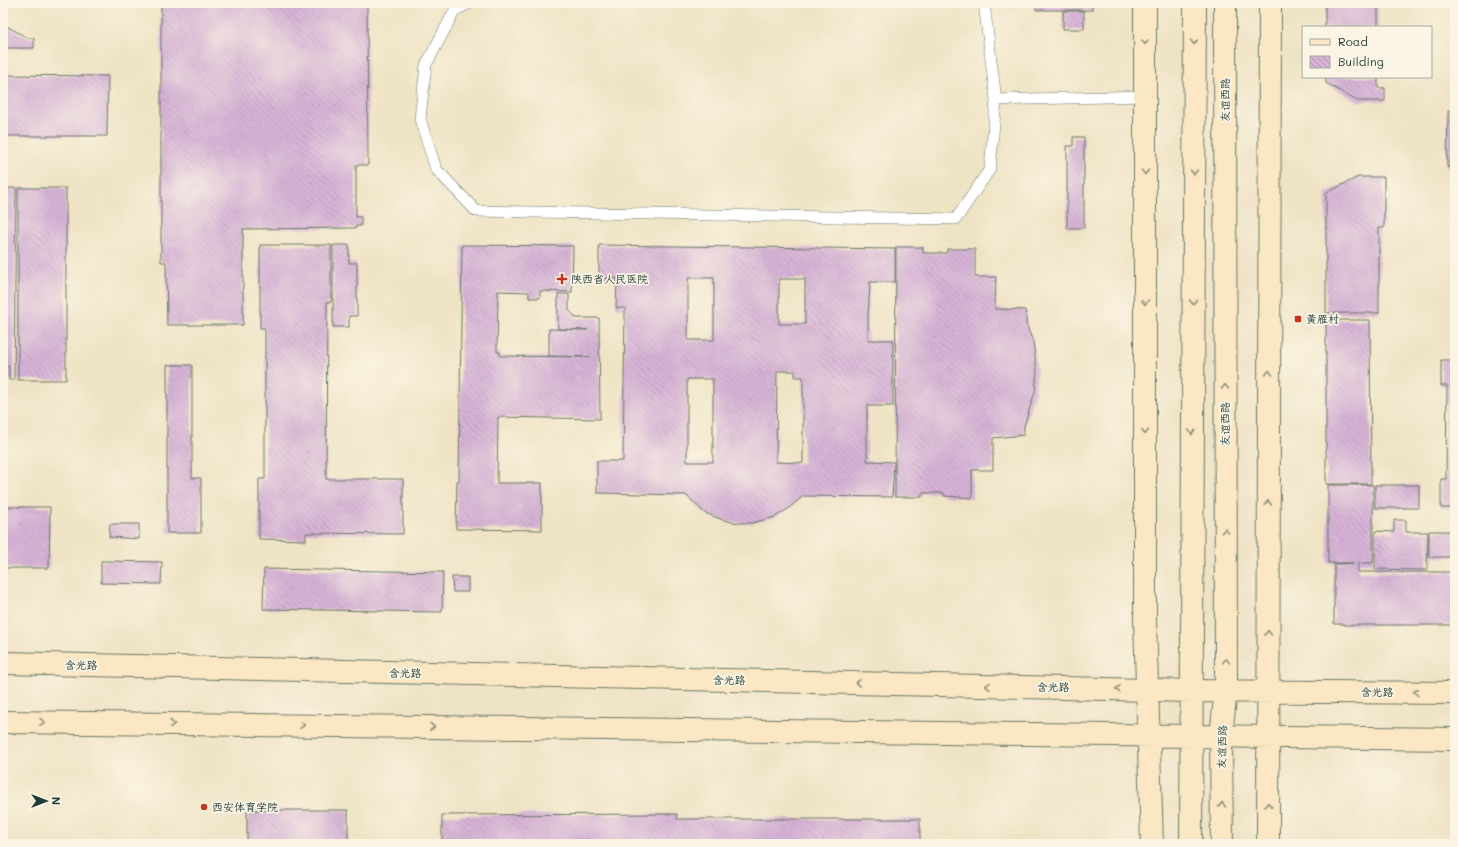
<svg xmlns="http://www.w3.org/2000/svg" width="1458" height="847" font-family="Mali,'LXGW WenKai TC',sans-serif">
  <defs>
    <pattern id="building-back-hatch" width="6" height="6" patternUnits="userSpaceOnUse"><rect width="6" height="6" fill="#d7b3d7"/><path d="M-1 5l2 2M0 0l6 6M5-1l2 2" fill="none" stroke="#ae93af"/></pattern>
  </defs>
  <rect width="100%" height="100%" fill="#fcf5e5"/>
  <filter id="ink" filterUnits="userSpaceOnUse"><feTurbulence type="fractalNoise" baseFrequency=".025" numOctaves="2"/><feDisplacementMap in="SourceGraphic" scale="8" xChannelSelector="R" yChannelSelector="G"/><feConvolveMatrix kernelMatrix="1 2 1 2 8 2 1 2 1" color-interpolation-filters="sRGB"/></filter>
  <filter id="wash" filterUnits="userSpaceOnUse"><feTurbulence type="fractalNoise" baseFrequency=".012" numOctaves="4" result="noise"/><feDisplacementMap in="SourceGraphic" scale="16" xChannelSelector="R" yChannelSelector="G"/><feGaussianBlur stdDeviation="0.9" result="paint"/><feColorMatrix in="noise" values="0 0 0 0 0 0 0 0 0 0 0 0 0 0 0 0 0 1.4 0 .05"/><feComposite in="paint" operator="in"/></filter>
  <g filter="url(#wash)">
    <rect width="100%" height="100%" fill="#efe3c5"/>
    <g id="blocks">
      <path fill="url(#building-back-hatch)" fill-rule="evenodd" d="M 161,3 L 367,3 L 368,165 L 356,165 L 356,217 L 361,217 L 361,226 L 356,226 L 356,228 L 243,229 L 243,325 L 167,325 L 166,262 L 161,262 Z
        M 1036,3 L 1092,3 L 1092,10 L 1036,10 Z
        M 1325,3 L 1378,3 L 1378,27 L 1325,27 Z
        M 1063,11 L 1084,11 L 1084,29 L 1063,29 Z
        M 3,24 L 28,38 L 34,38 L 34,48 L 3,48 Z
        M 3,75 L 108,76 L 107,136 L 3,136 Z
        M 1326,77 L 1378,77 L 1378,88 L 1385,88 L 1385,101 L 1357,101 L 1326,83 Z
        M 1448,111 L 1455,111 L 1455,167 L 1447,167 Z
        M 1073,137 L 1084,137 L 1084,228 L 1067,228 L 1067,146 L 1073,146 Z
        M 1358,177 L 1384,177 L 1384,228 L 1379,228 L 1379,313 L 1326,313 L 1326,193 Z
        M 3,188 L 16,188 L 14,380 L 9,380 L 9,366 L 3,366 Z
        M 18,188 L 66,188 L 66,380 L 18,380 Z
        M 260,245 L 331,245 L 331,302 L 327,302 L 326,479 L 403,479 L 403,534 L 306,533 L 306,540 L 259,539 L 259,479 L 265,479 L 265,328 L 260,328 Z
        M 333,245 L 349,245 L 349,263 L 357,263 L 357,316 L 349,316 L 349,327 L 333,327 Z
        M 462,245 L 573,246 L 572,292 L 540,291 L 540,298 L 529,298 L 529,292 L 498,291 L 497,352 L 500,352 L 500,356 L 590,357 L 549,356 L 549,329 L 588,330 L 558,329 L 558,294 L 569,294 L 569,310 L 576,318 L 599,318 L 600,419 L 498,417 L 497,483 L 542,483 L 542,530 L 456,529 L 457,481 L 459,481 Z
        M 599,245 L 895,249 L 895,282 L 870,282 L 868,316 L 868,340 L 893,340 L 893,406 L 867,406 L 867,461 L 894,462 L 892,497 L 803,496 L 788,509 L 775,517 L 752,523 L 738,523 L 723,520 L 705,513 L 686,495 L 597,493 L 597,461 L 623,461 L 625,308 L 616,308 L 617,278 L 599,278 ZM 688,278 L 714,278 L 714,340 L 688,340 ZM 779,279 L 805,279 L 805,324 L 779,324 ZM 777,371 L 795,371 L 795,377 L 803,377 L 803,463 L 776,462 ZM 687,379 L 713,379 L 713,462 L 687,462 Z
        M 896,247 L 923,247 L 923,253 L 947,253 L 947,249 L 975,249 L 975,277 L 996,277 L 995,309 L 1025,310 L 1026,314 L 1026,324 L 1033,342 L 1037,372 L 1035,392 L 1024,426 L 1024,435 L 993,438 L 993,470 L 972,470 L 972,498 L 944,496 L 944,493 L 922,493 L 922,497 L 895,497 Z
        M 1326,320 L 1370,320 L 1371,484 L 1326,484 Z
        M 1441,360 L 1455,360 L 1455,508 L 1441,508 L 1441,479 L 1446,479 L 1447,386 L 1441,386 Z
        M 167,365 L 192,365 L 192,478 L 201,478 L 201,533 L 167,533 Z
        M 1328,485 L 1373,485 L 1373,563 L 1358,563 L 1358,572 L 1455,572 L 1455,625 L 1344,625 L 1344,624 L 1334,624 L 1334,564 L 1354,563 L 1328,563 Z
        M 1375,485 L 1419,485 L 1419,508 L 1375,508 Z
        M 3,507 L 50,507 L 49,568 L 3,568 Z
        M 1394,520 L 1406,520 L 1406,532 L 1428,532 L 1427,570 L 1375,569 L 1375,531 L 1394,532 Z
        M 110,524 L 139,524 L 139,539 L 109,537 Z
        M 1429,531 L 1455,531 L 1455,557 L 1429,557 Z
        M 101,561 L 162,562 L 161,584 L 101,583 Z
        M 264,569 L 443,572 L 442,612 L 263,609 Z
        M 452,577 L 468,577 L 468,592 L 453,592 Z
        M 247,810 L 348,810 L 348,844 L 247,844 Z
        M 677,814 L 677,819 L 920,819 L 920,844 L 442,844 L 442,815 Z"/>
    </g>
  </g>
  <g filter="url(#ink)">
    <use href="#blocks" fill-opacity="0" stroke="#687767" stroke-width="1"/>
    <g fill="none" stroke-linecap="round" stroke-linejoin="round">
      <g stroke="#687767" stroke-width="12">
        <path id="lane" d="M 470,3 L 455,10 L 426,65 L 420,119 L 436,169 L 476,211 L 956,219 L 990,169 L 996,100 L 984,3
          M 996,100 L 1145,96"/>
      </g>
      <g stroke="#687767" stroke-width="24">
        <path id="secondary" d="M 1145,3 L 1145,620 L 1152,844
          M 3,663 L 1191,691 L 1455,693
          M 3,722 L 1455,739
          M 1191,844 L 1195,3
          M 1222,844 L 1221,736 L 1226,690 L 1225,3
          M 1268,844 L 1270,3"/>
      </g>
      <use href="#lane" stroke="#fff" stroke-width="11"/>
      <use href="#secondary" stroke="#fbe7c3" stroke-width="22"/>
    </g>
    <defs><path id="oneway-chevron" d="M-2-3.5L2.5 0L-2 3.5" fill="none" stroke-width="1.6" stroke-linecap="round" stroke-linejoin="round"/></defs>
    <g stroke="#8d927c">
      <use href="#oneway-chevron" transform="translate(1145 42) rotate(90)"/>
      <use href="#oneway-chevron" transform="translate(1194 42) rotate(90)"/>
      <use href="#oneway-chevron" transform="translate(1145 172) rotate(90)"/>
      <use href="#oneway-chevron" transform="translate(1194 172) rotate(90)"/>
      <use href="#oneway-chevron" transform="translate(1145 302) rotate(90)"/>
      <use href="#oneway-chevron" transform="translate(1193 302) rotate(90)"/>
      <use href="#oneway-chevron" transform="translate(1269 373) rotate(-90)"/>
      <use href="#oneway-chevron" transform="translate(1225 387) rotate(-90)"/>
      <use href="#oneway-chevron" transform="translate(1145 432) rotate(90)"/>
      <use href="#oneway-chevron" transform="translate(1192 432) rotate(90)"/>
      <use href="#oneway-chevron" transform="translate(1268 503) rotate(-90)"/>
      <use href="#oneway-chevron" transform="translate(1225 531) rotate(-90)"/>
      <use href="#oneway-chevron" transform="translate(1268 633) rotate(-90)"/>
      <use href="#oneway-chevron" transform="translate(1226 661) rotate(-90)"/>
      <use href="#oneway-chevron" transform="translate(858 683) rotate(-179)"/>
      <use href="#oneway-chevron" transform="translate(988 686) rotate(-179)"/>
      <use href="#oneway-chevron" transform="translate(1118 689) rotate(-179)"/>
      <use href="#oneway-chevron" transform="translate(1416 692) rotate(-179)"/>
      <use href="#oneway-chevron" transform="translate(42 722) rotate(1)"/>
      <use href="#oneway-chevron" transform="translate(172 724) rotate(1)"/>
      <use href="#oneway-chevron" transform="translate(302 725) rotate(1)"/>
      <use href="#oneway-chevron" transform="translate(432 727) rotate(1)"/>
      <use href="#oneway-chevron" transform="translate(1222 805) rotate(-90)"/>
      <use href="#oneway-chevron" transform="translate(1268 805) rotate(-90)"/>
    </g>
  </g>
  <g fill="#c8321e" stroke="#fcf5e5" stroke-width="1.5">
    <path d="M560 273h4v4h4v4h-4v4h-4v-4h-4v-4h4z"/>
    <rect x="1294" y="315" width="8" height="8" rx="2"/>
    <circle cx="204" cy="807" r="4"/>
  </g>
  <g text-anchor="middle" stroke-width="3.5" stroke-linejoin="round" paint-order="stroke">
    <g font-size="11" fill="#1f3d34" stroke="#fcf5e5">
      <text transform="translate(1225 100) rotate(-90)" y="4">友谊西路</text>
      <text transform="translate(1225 424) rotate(-90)" y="4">友谊西路</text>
      <text transform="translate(81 665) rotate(1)" y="4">含光路</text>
      <text transform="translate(405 673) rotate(1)" y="4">含光路</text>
      <text transform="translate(729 680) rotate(1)" y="4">含光路</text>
      <text transform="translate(1053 687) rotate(1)" y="4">含光路</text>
      <text transform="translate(1377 692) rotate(1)" y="4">含光路</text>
      <text transform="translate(1222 747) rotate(-89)" y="4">友谊西路</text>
    </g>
    <g font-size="11" fill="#1f3d34" stroke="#fcf5e5" text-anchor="start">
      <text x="571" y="283">陕西省人民医院</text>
      <text x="1306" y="323">黄雁村</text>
      <text x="212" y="811">西安体育学院</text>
    </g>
  </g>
  <rect width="1458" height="847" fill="none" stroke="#fcf5e5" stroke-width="16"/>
  <rect x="1302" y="26" width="130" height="52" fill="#fcf5e5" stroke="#a4ab9e"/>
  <rect x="1310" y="39" width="20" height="6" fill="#fbe7c3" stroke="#a4ab9e"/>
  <text x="1338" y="46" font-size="12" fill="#1f3d34">Road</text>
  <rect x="1310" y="56" width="20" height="12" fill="url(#building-back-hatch)" stroke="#a4ab9e"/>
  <text x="1338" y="66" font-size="12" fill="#1f3d34">Building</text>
  <g transform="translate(46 801) rotate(90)" stroke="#fcf5e5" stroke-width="3" paint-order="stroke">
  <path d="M0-3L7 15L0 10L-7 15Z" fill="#1f3d34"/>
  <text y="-6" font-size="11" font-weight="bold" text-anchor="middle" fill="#1f3d34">N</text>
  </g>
</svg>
